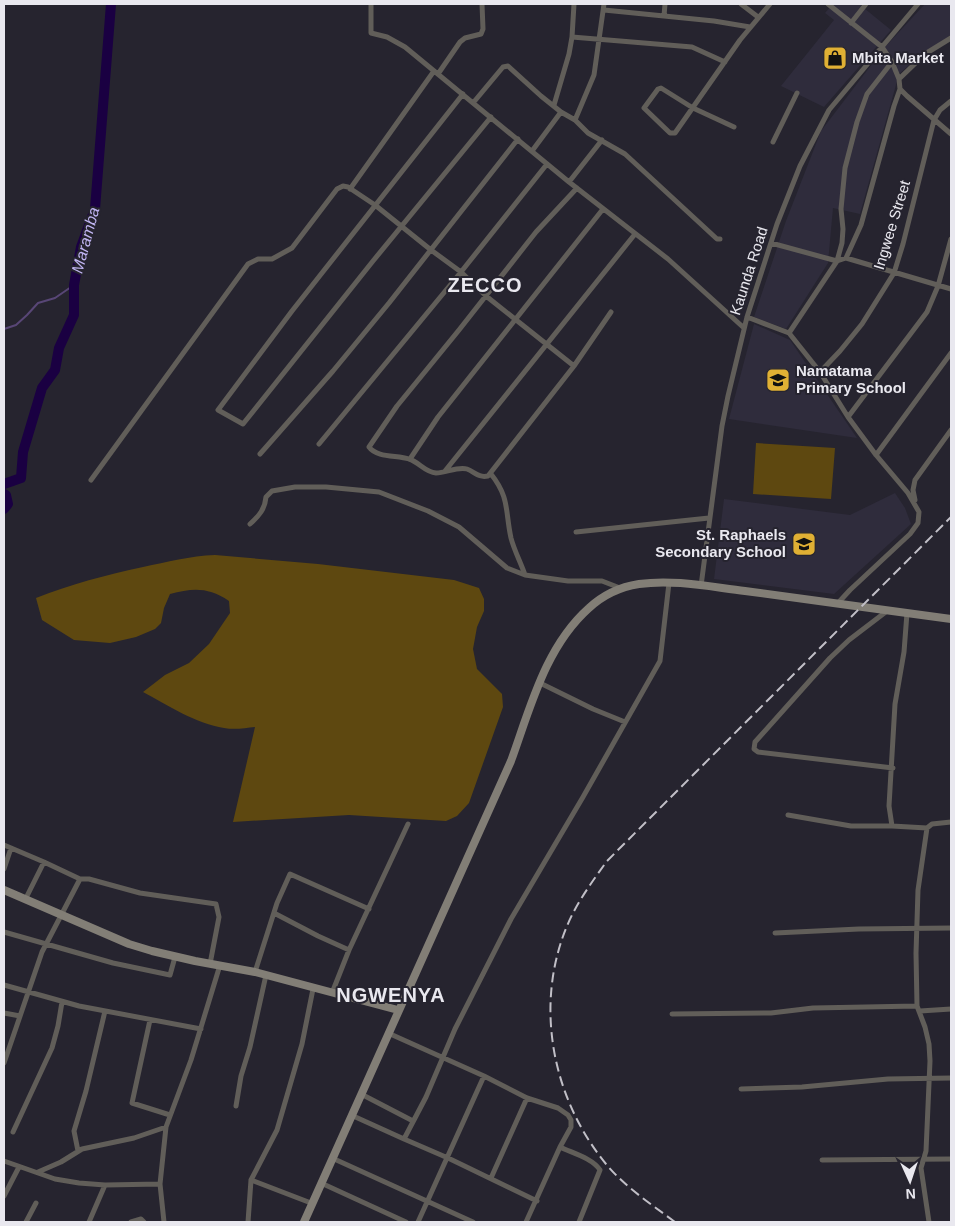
<svg xmlns="http://www.w3.org/2000/svg" width="955" height="1226" font-family="Helvetica,sans-serif">
  <rect width="100%" height="100%" fill="#26242f"/>
  <path fill="#2f2c3c" d="M 833,4 L 859,4 L 891,30 L 824,107 L 781,86 L 834,20 L 825,13 Z
    M 925,4 L 951,4 L 951,35 L 921,55 L 899,74 L 860,214 L 833,208 L 828,263 L 786,329 L 754,317 L 786,221 L 821,131 L 885,47 Z
    M 754,324 L 790,340 L 857,438 L 729,419 Z
    M 895,493 L 905,508 L 911,524 L 834,594 L 714,579 L 724,499 L 850,515 Z"/>
  <path fill="#5e4810" d="M 756,443 L 835,448 L 831,499 L 753,494 Z
    M 215,555 L 318,564 L 454,580 L 479,588 L 484,599 L 484,611 L 477,627 L 473,649 L 477,669 L 502,694 L 503,707 L 469,803 L 457,816 L 446,821 L 349,815 L 233,822 L 255,727 C 245,728 235,730 224,728 C 197,724 167,705 143,692 L 165,675 L 189,663 L 209,644 L 230,613 L 229,601 C 208,587 193,588 170,594 L 164,608 L 161,623 L 155,629 L 136,637 L 110,643 L 74,640 L 42,620 L 36,598 C 71,584 106,575 143,567 C 167,562 190,556 215,555 Z"/>
  <g fill="none" stroke-linecap="round" stroke-linejoin="round">
    <path stroke="#584676" stroke-width="2" d="M 4,329 L 16,325 L 27,315 L 38,303 L 55,298 L 74,285"/>
    <path stroke="#1a0042" stroke-width="10" d="M 4,484 L 21,478 L 23,452 L 42,388 L 55,370 L 59,348 L 74,315 L 74,285 L 81,247 L 95,209 L 111,4
      M 4,494 L 6,495 L 8,504 L 4,509"/>
    <path stroke="#615e59" stroke-width="5" d="M 371,4 L 371,33 L 387,37 L 405,47 L 569,182 L 668,259 L 744,328
      M 741,4 L 758,17
      M 828,4 L 882,47 L 892,62 L 899,79 L 900,89 L 907,96 L 951,134
      M 604,10 L 714,21 L 750,27
      M 664,16 L 665,4
      M 851,23 L 866,4
      M 572,37 L 692,47 L 725,62
      M 438,74 L 460,42 L 465,38 L 481,34 L 483,29 L 482,4
      M 899,79 L 925,54 L 951,38
      M 463,94 L 292,311 L 218,410 L 243,424 L 373,261 L 491,117
      M 473,103 L 503,67 L 508,66 L 541,96 L 561,112 L 575,120 L 588,133 L 625,154 L 717,239 L 720,239
      M 554,105 L 569,54 L 572,37 L 574,4
      M 575,120 L 594,75 L 604,4
      M 734,127 L 693,108 L 661,88 L 658,89 L 644,108 L 670,133 L 675,133 L 740,40 L 770,4
      M 773,142 L 797,93
      M 532,151 L 561,112
      M 569,182 L 602,140
      M 577,188 L 536,232 L 459,330 L 397,406 L 369,447 C 377,458 397,455 409,459 C 419,462 425,472 436,473 C 446,473 458,466 467,469 C 475,472 478,478 488,476 L 574,366 L 611,312
      M 350,189 L 434,71
      M 771,243 L 837,261 L 846,258 L 951,289
      M 846,258 L 861,225 L 894,106 L 900,89
      M 747,317 L 789,333 L 820,372 L 848,417 L 876,455 L 908,493 L 919,512 L 918,523 L 910,534 L 850,590 L 838,603
      M 789,333 L 837,261 L 842,243 L 843,229 L 841,209 L 845,168 L 857,122 L 867,94 L 892,62
      M 820,372 L 840,351 L 862,324 L 894,273 L 903,244 L 934,120 L 940,110 L 951,101
      M 848,417 L 927,312 L 938,286 L 951,239
      M 319,444 L 461,272 L 547,164
      M 260,454 L 333,371 L 389,303 L 518,139
      M 876,455 L 951,353
      M 410,459 L 438,417 L 603,209
      M 445,471 L 635,234
      M 491,474 C 510,498 505,511 511,538 C 514,550 521,563 525,575
      M 91,480 L 248,264 L 258,259 L 272,259 L 292,248 L 337,189 L 343,186 L 348,187 L 375,205 L 431,250 L 461,272 L 486,296 L 574,366
      M 915,500 L 913,490 L 915,480 L 951,430
      M 250,524 C 259,516 265,509 266,497 L 272,491 L 295,487 L 326,487 L 379,492 L 428,511 L 459,527 L 507,568 L 525,575 L 568,581 L 602,581 L 620,588
      M 576,532 L 709,518
      M 701,586 L 722,426 L 728,396 L 747,317 L 777,224 L 800,166 L 829,110 L 918,4
      M 887,611 L 849,640 L 830,658 L 755,742 L 754,749 L 758,752 L 893,768
      M 540,683 L 593,709 L 625,722
      M 788,815 L 851,826 L 892,826 L 927,828
      M 892,826 L 889,806 L 895,704 L 904,652 L 907,613
      M 4,845 L 44,862 L 80,879
      M 4,869 L 11,848
      M 25,900 L 44,862
      M 274,913 L 318,936 L 349,950
      M 4,932 L 113,963 L 170,975 L 175,957
      M 775,933 L 859,929 L 951,928
      M 255,972 L 277,903 L 290,874 L 369,909
      M 4,985 L 79,1006 L 201,1029
      M 332,993 L 349,950 L 408,824
      M 920,1011 L 951,1009
      M 4,1013 L 20,1016
      M 672,1014 L 771,1013 L 813,1008 L 917,1006
      M 150,1020 L 132,1103 L 170,1115
      M 388,1033 L 484,1076 L 527,1098 L 558,1108 L 568,1115 L 571,1120 L 571,1127 L 560,1147 L 526,1222
      M 4,1063 L 42,952 L 80,879 L 89,879 L 140,893 L 216,904 L 219,917 L 210,964
      M 741,1089 L 802,1087 L 888,1079 L 951,1078
      M 361,1094 L 413,1121
      M 236,1106 L 241,1076 L 250,1047 L 266,975
      M 351,1115 L 404,1139
      M 13,1132 L 52,1048 L 58,1026 L 62,1002
      M 560,1147 C 572,1153 592,1158 600,1170 L 579,1222
      M 78,1151 L 74,1131 L 86,1091 L 105,1011
      M 332,1158 L 473,1222
      M 822,1160 L 951,1159
      M 4,1161 L 55,1179 L 79,1183 L 105,1185 L 160,1184
      M 38,1172 L 61,1162 L 82,1149 L 134,1138 L 166,1127
      M 491,1178 L 527,1098
      M 251,1180 L 311,1203
      M 321,1183 L 406,1222
      M 4,1196 L 19,1167
      M 537,1201 L 448,1158 L 404,1139 L 426,1097 L 455,1029 L 511,919 L 583,797 L 660,661 L 669,583
      M 26,1222 L 36,1203
      M 89,1222 L 105,1185
      M 131,1222 L 141,1219 L 144,1222
      M 164,1222 L 160,1184 L 166,1127 L 191,1060 L 220,965
      M 248,1222 L 251,1180 L 277,1130 L 302,1044 L 313,989
      M 418,1222 L 484,1076
      M 929,1222 L 921,1168 L 926,1151 L 930,1061 L 929,1044 L 925,1027 L 917,1006 L 916,953 L 918,890 L 927,828 L 932,824 L 951,822"/>
    <path stroke="#827e76" stroke-width="8" d="M 4,890 L 129,944 L 152,951 L 195,961 L 255,972 L 398,1010
      M 304,1222 L 511,761 C 530,709 545,647 589,608 C 603,595 620,587 639,584 C 674,579 711,587 745,591 C 814,600 882,610 951,619"/>
    <path stroke="#c1bfc7" stroke-width="2" stroke-dasharray="10 5" stroke-linecap="butt" d="M 675,1222 C 651,1204 625,1187 606,1164 C 552,1098 534,1005 567,926 C 577,902 592,882 607,861 L 951,517"/>
  </g>
  <defs>
    <g id="shop-square" transform="scale(1.25)"><rect x="-9" y="-9" width="18" height="18" rx="4" fill="#e0b034" stroke="#26242f"/><path d="M-5-2.5h2.3a2.7 3.5 0 0 1 5.4 0H5L5.5 6h-11ZM-1.5-2.5h3a1.5 2.3 0 0 0-3 0Z" fill="#111"/></g>
    <g id="school-square" transform="scale(1.25)"><rect x="-9" y="-9" width="18" height="18" rx="4" fill="#e0b034" stroke="#26242f"/><path d="M0-5L7-2L0 1L-7-2ZM-4 1L0 2.5L4 1V4Q0 6-4 4Z" fill="#111"/></g>
  </defs>
  <g fill-rule="evenodd">
    <use href="#shop-square" x="835" y="58"/>
    <use href="#school-square" x="778" y="380"/>
    <use href="#school-square" x="804" y="544"/>
  </g>
  <g text-anchor="middle" stroke-width="4" stroke-linejoin="round" paint-order="stroke">
    <g font-size="15" font-weight="bold" fill="#e9e8ef" stroke="#26242f" text-anchor="start">
      <text x="852" y="63">Mbita Market</text>
      <text x="796" y="376">Namatama<tspan x="796" dy="17">Primary School</tspan></text>
      <text x="786" y="540" text-anchor="end">St. Raphaels<tspan x="786" dy="17">Secondary School</tspan></text>
    </g>
    <g font-size="15" fill="#e9e8ef" stroke="#26242f">
      <text transform="translate(892 225) rotate(-73)" y="5">Ingwee Street</text>
      <text transform="translate(749 271) rotate(-72)" y="5">Kaunda Road</text>
    </g>
    <g font-size="16" font-style="italic" fill="#c1b5f3" stroke="#26242f">
      <text transform="translate(85 240) rotate(-75)" y="6">Maramba</text>
    </g>
    <g font-size="20" font-weight="bold" letter-spacing="1" fill="#e9e8ef" stroke="#26242f">
      <text x="485" y="292">ZECCO</text>
      <text x="391" y="1002">NGWENYA</text>
    </g>
  </g>
  <rect width="955" height="1226" fill="none" stroke="#e9e8ef" stroke-width="10"/>
  <g transform="translate(910 1181) rotate(177)" stroke="#26242f" stroke-width="4" paint-order="stroke">
  <path d="M0-4L9 19L0 12L-9 19Z" fill="#e9e8ef"/>
  <text y="-8" font-size="14" font-weight="bold" text-anchor="middle" fill="#e9e8ef">N</text>
  </g>
</svg>
